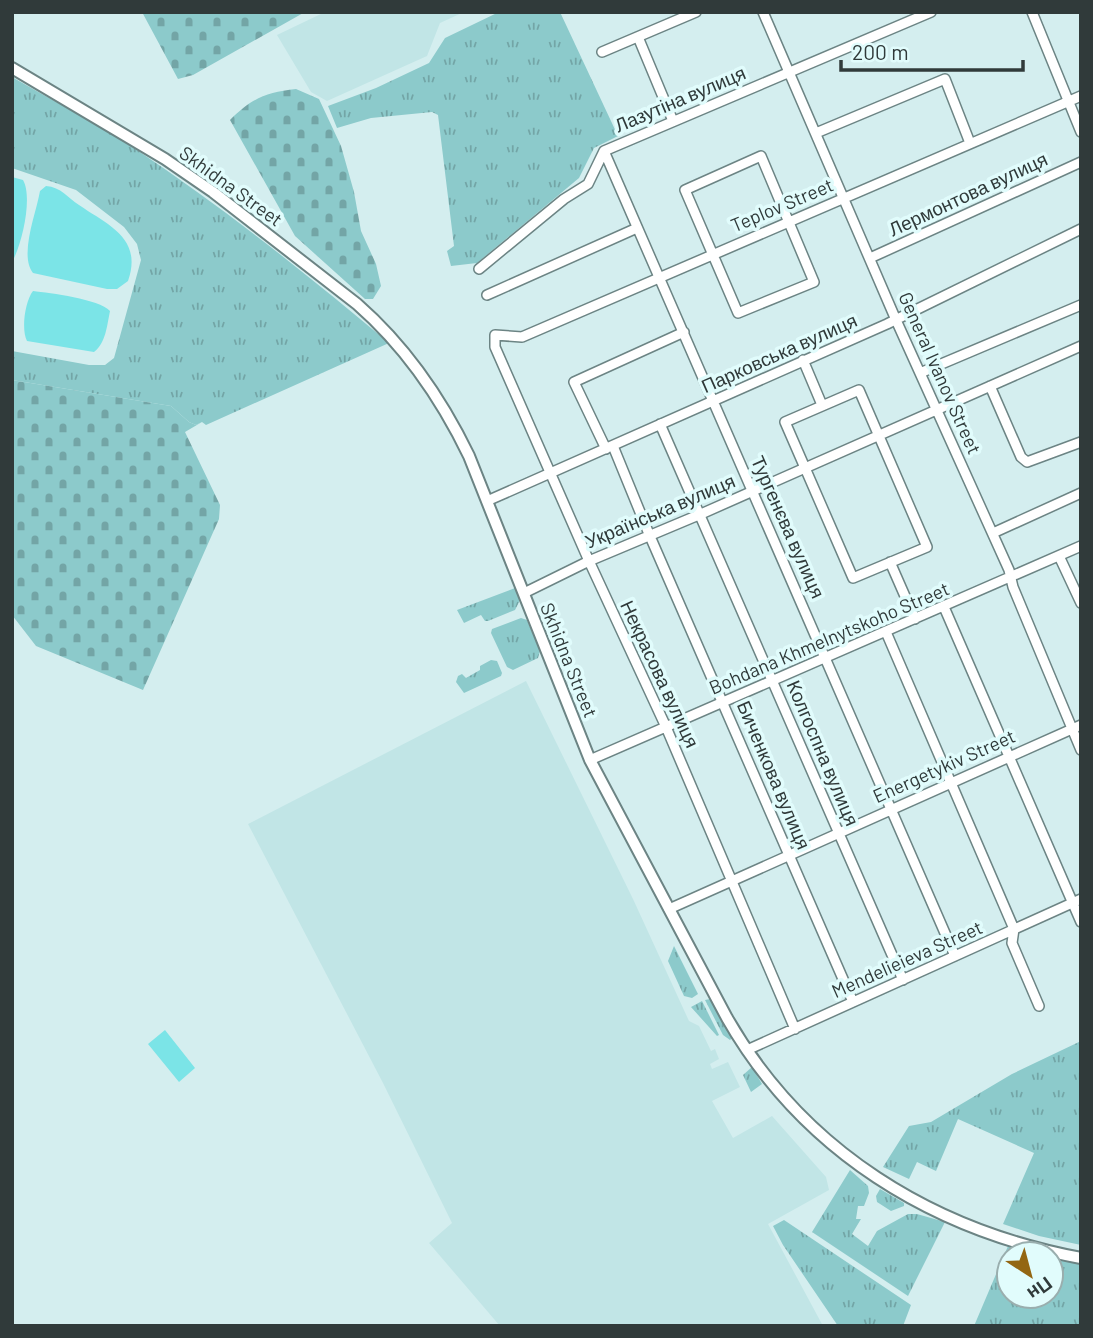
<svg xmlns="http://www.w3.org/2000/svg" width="1093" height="1338" font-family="Barlow,sans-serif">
  <defs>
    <pattern id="grass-tufts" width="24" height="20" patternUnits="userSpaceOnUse" patternTransform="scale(1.75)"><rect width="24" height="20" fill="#8ccacb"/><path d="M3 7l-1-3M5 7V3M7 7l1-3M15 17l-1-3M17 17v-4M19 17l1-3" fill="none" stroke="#73a5a6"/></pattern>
    <pattern id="cemetery-stones" width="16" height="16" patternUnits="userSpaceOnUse" patternTransform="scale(1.75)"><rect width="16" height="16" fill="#8ccacb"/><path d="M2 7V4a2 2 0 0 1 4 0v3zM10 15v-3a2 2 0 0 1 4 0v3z" fill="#73a5a6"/></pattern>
  </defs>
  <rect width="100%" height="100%" fill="#d4eeef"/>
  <path fill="#c1e5e6" d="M 325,12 L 464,12 L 440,23 L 427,56 L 327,101 L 311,92 L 277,35 Z
    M 526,681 L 633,899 L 689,1021 L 699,1026 L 711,1051 L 715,1049 L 719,1059 L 710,1064 L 712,1069 L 728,1062 L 740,1087 L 712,1101 L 733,1138 L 772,1116 L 826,1177 L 829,1190 L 768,1224 L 823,1326 L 500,1326 L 429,1243 L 452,1223 L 383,1083 L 248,824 Z"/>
  <path fill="url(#grass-tufts)" d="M 499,12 L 560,12 L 618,136 L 594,148 L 579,178 L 477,263 L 451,266 L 447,251 L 454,246 L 438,115 L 432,112 L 371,118 L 337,128 L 328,106 L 376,88 L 429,63 L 445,38 Z
    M 12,77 C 54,101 97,124 137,150 C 225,209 308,275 389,343 L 206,425 L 202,422 L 196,425 L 189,422 L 171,406 L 12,380 L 12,351 L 89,365 L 105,365 L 114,358 L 141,260 L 137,244 L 124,227 L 76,190 L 12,168 Z
    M 515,588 L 520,600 L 515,610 L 488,621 L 485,621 L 481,615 L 464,623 L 457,610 Z
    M 521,618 L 527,620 L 540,651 L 538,658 L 513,670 L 507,667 L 491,633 L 492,629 Z
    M 491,660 L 497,661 L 502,673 L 501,676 L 464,693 L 456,682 L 458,676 L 462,674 L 466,678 L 480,670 L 480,666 Z
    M 674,946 L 698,994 L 692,998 L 684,996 L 668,961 Z
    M 710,999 L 733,1037 L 730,1040 L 723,1035 L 705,1000 Z
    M 702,1001 L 719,1035 L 717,1036 L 691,1007 Z
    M 1081,1041 L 1081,1245 L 1039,1236 L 1003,1224 L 1034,1153 L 958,1119 L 936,1171 L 917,1162 L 909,1179 L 883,1167 L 909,1126 L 931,1122 L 1012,1074 Z
    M 752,1067 L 762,1084 L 751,1092 L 743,1075 Z
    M 850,1170 L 868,1186 L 869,1193 L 864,1206 L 858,1206 L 856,1219 L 861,1219 L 852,1234 L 868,1246 L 877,1231 L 908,1214 L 917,1214 L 945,1222 L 908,1296 L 812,1232 Z
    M 880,1189 L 904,1203 L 904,1206 L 891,1211 L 877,1202 L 876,1196 Z
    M 784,1220 L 911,1305 L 903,1326 L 838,1326 L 783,1245 L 773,1226 Z
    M 1008,1246 L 1034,1254 L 1009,1254 L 1009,1296 L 1051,1296 L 1051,1259 L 1081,1264 L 1081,1326 L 974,1326 Z"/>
  <path fill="url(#cemetery-stones)" d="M 142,12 L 305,12 L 193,75 L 178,79 Z
    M 296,89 L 319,99 L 341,146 L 354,192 L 361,231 L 376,264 L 381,286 L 373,299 L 365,299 L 295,236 L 230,120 C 251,99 266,92 296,89 Z
    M 12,380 L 171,406 L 189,422 L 196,425 L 202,422 L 185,432 L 220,505 L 219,519 L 143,690 L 36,646 L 12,615 Z"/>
  <path fill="#7be4e7" d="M 12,177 L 23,180 C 33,197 22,245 12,262 Z
    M 46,186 C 61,187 68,198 79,205 C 108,225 143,238 128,281 L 117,289 L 107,289 L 33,273 C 19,255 36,214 40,191 Z
    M 33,291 C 50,293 99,299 110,311 C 107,325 106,343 94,352 L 27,341 C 21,330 25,301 33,291 Z
    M 165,1030 L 195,1068 L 179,1082 L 148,1044 Z"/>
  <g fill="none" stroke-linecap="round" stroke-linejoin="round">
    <g stroke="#6c8484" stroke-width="12">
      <path id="minor" d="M 763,12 L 896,320 L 1009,570 L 1013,587 L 1081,750
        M 1032,12 L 1081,132
        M 638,37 L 673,121
        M 602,52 L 696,12
        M 816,133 L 945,79 L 970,143
        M 604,151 L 955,956
        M 761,156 L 814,282 L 738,313 L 685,190 Z
        M 870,258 L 1081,162
        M 479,269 L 564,199 L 588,184 L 604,151 L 931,12
        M 487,295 L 637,228
        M 803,360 L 822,405
        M 920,373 L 1081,305
        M 990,386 L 1021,457 L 1027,462 L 1081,442
        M 859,390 L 927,547 L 853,578 L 785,422 Z
        M 660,424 L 903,980
        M 613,446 L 649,534 L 853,1002
        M 606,449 L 574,382 L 684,332
        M 487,501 L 887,324 L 1081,229
        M 993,533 L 1081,493
        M 1059,556 L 1081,603
        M 890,562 L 915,619
        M 524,593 L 589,561 L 701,514 L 1081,346
        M 944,607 L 1081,922
        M 886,632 L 1014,929 L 1012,943 L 1039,1006
        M 590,760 L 1081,546
        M 669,909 L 1081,725
        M 795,1029 L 666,727 L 589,561 L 495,347 L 495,335 L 522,337 L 1081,96
        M 747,1050 L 1081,899"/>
    </g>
    <g stroke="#6c8484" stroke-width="14">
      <path id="major" d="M 12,68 L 165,159 L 213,192 L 357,304 C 405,346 441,398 469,456 L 590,760 L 727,1018 C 803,1151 932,1230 1081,1258"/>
    </g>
    <use href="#minor" stroke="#fff" stroke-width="9"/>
    <use href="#major" stroke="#fff" stroke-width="10"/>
  </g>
  <g text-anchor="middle" stroke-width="7" stroke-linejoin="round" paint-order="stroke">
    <g font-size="19" fill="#303a3a" stroke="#e1fcfc">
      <text transform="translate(680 99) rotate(-23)" y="7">Лазутіна вулиця</text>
      <text transform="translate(231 186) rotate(36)" y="7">Skhidna Street</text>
      <text transform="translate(968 194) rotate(-25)" y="7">Лермонтова вулиця</text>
      <text transform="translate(782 205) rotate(-23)" y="7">Teplov Street</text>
      <text transform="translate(779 353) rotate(-24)" y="7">Парковська вулиця</text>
      <text transform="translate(940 373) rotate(66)" y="7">General Ivanov Street</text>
      <text transform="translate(660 511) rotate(-23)" y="7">Українська вулиця</text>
      <text transform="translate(788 527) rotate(66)" y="7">Тургенєва вулиця</text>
      <text transform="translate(829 638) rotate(-23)" y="7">Bohdana Khmelnytskoho Street</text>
      <text transform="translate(569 660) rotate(68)" y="7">Skhidna Street</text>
      <text transform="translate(660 674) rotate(65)" y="7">Некрасова вулиця</text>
      <text transform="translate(823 753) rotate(67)" y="7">Колгоспна вулиця</text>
      <text transform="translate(944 766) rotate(-24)" y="7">Energetykiv Street</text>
      <text transform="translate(774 775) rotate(67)" y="7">Биченкова вулиця</text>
      <text transform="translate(907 959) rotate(-24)" y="7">Mendelieieva Street</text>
    </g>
  </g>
  <rect width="1093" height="1338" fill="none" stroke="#303a3a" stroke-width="28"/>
  <g transform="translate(1030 1275) rotate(144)"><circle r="33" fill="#e1fcfc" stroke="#9aaeae" stroke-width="2"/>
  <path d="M0-5L12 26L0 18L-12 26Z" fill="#936612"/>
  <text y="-10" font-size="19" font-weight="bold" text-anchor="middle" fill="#303a3a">Пн</text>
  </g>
  <path d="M841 60v10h182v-10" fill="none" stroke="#303a3a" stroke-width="3.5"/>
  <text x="852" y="60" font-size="21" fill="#303a3a" stroke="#e1fcfc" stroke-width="5" paint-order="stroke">200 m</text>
</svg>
